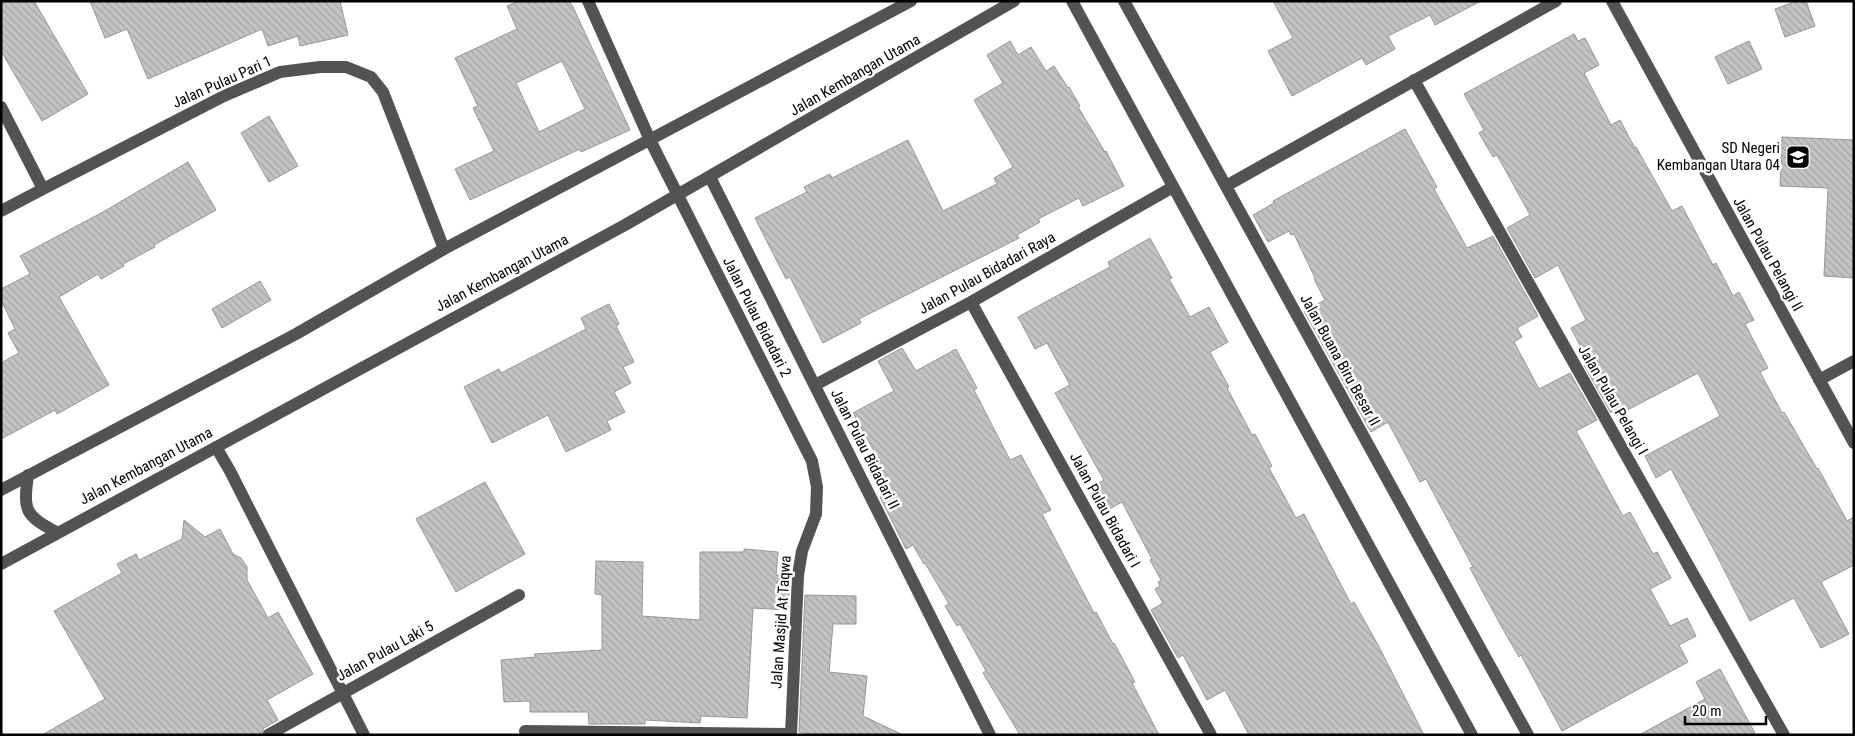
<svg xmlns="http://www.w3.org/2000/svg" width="1855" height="736" font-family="'Roboto Condensed',sans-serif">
  <defs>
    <pattern id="building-back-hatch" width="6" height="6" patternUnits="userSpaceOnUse" patternTransform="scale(1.25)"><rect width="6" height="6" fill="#c3c3c3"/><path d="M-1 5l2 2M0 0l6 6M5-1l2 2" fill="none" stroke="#a6a6a6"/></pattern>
  </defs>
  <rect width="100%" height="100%" fill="#fff"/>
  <path fill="url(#building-back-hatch)" stroke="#979797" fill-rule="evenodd" d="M 1,1 L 34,1 L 88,94 L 42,121 L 1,51 Z
    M 90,1 L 340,1 L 348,35 L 300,46 L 298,36 L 268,46 L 262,29 L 148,79 L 127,29 L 105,38 Z
    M 519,1 L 569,1 L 573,7 L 630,130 L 581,152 L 580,149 L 470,200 L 455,169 L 494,151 L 473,108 L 478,106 L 455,58 L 517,29 L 507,6 ZM 562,61 L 585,109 L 539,132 L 516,83 Z
    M 1273,1 L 1481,1 L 1435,25 L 1430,15 L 1388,36 L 1395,49 L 1366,65 L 1362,58 L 1292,96 L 1268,51 L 1293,38 Z
    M 1797,1 L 1806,1 L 1815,26 L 1785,37 L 1775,9 Z
    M 1574,34 L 1578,41 L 1585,38 L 1599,65 L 1584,73 L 1611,125 L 1620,120 L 1635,148 L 1636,147 L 1672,211 L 1682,206 L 1713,265 L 1716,263 L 1733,296 L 1739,292 L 1754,320 L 1745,324 L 1768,368 L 1760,372 L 1782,413 L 1784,412 L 1817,469 L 1818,468 L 1847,521 L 1854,517 L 1854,565 L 1821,582 L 1849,634 L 1821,648 L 1794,598 L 1750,621 L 1711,544 L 1671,469 L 1656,478 L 1645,456 L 1720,416 L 1698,373 L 1616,416 L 1614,411 L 1611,413 L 1584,365 L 1589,363 L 1571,328 L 1586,320 L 1558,265 L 1535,278 L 1507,228 L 1530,215 L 1497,155 L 1493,157 L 1479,133 L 1484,130 L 1464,94 Z
    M 1010,41 L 1018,55 L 1031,47 L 1046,71 L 1054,66 L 1068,88 L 1069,87 L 1080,106 L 1078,107 L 1105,152 L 1106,151 L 1124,186 L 1083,206 L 1079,198 L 1038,219 L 1040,222 L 1017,235 L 1019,238 L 859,319 L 861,323 L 823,343 L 790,277 L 786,279 L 755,218 L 807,192 L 804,187 L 830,174 L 832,178 L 908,140 L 943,211 L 997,184 L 994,178 L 1013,167 L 974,100 L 1003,83 L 987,55 Z
    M 1749,41 L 1762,69 L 1728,84 L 1715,57 Z
    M 269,116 L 298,166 L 269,182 L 241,133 Z
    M 1405,129 L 1437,187 L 1434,189 L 1467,248 L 1493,236 L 1538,316 L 1517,328 L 1522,337 L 1514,342 L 1539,389 L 1570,373 L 1597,420 L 1576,431 L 1623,516 L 1630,512 L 1653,554 L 1657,552 L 1671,578 L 1650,589 L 1670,626 L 1687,618 L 1696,636 L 1679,645 L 1688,662 L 1562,731 L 1521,655 L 1519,657 L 1500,624 L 1470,568 L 1473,567 L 1426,479 L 1420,482 L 1388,422 L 1371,432 L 1304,311 L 1325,300 L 1314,279 L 1315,278 L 1294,234 L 1291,235 L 1289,231 L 1268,242 L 1253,215 L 1274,203 L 1273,201 Z
    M 1782,137 L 1854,140 L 1854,278 L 1824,276 L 1828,188 L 1780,186 Z
    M 188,162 L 216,210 L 154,245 L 155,247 L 123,264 L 124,266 L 101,279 L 98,274 L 59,297 L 109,385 L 57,414 L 55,410 L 1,439 L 1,363 L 19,353 L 8,333 L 15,329 L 1,300 L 1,289 L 30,274 L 20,256 L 103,212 Z
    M 1150,238 L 1172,278 L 1169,279 L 1190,317 L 1209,307 L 1228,342 L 1210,352 L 1229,387 L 1227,388 L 1252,435 L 1255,434 L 1272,466 L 1269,468 L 1296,518 L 1304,514 L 1351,604 L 1354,602 L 1378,645 L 1424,735 L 1249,735 L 1225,690 L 1207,700 L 1183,655 L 1178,658 L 1151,610 L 1163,603 L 1155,589 L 1160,586 L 1158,582 L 1161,580 L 1150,560 L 1152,559 L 1122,502 L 1104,512 L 1091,488 L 1104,480 L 1055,393 L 1070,385 L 1047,343 L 1035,349 L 1018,317 L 1110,267 L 1108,262 Z
    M 260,281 L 271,300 L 222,328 L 212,309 Z
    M 609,304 L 619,324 L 616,326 L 634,362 L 623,367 L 631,383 L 614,392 L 625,412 L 607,421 L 611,430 L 566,452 L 548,415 L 492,443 L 464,387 L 499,369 L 501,373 L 586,329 L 581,318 Z
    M 902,348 L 916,371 L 956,349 L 977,388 L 974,390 L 1010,460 L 1021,455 L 1051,510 L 1042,514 L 1094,613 L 1096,612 L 1113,644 L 1114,643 L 1135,682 L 1132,683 L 1159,735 L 1020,735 L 983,673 L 986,671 L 960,624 L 957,626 L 945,606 L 949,604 L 925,563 L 924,564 L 913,545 L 906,549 L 880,497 L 889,492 L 889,489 L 874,463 L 879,460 L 853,413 L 894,391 L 878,361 Z
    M 485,482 L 525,554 L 456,592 L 416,519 Z
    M 184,520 L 205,537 L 220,529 L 233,554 L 241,558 L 247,567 L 247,580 L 268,618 L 278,612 L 313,674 L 267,700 L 278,720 L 264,728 L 260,735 L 42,735 L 105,699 L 54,611 L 122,573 L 117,564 L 136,554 L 139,560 L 182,539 Z
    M 744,549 L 778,552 L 776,575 L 790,576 L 788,610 L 753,608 L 747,718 L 701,716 L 700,723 L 645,720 L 645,724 L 589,724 L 588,712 L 530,712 L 530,701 L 504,702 L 501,660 L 536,657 L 534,654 L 602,650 L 602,595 L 595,594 L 596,561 L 643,562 L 642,616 L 700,620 L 700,552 L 744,552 Z
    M 805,595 L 856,596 L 856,624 L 833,624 L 829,672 L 867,676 L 863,716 L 903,735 L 812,735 L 799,732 Z
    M 1720,669 L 1756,735 L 1639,735 L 1705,699 L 1696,682 Z"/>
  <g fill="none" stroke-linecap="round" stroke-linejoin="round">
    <path stroke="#535353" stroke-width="12" d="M 588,1 L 650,140 L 812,461 L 817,487 L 816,514 L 802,551 L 798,575 L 791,735
      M 1072,1 L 1472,735
      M 1124,1 L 1528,735
      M 1612,1 L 1854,443
      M 1414,80 L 1784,735
      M 1,107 L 43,189 L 224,96 L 280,72 L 320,67 L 346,67 L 371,77 L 383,92 L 444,249
      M 710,177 L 990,735
      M 1226,186 L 1556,1
      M 1,211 L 43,189
      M 971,302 L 1211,735
      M 1819,380 L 1854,361
      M 815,385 L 971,302 L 1173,187
      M 216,447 L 230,471 L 364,735
      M 28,475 C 23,512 25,515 58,533
      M 1,490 L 296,334 L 444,249 L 911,1
      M 1,564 L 625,225 L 1014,1
      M 525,731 L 791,734
      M 268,735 L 519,595"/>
  </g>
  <defs>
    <g id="school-square" transform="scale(1.25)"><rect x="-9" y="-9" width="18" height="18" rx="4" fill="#000" stroke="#fff"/><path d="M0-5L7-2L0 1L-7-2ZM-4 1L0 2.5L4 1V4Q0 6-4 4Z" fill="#fff"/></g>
  </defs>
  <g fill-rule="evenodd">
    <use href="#school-square" x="1798" y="157"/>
  </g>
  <g text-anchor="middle" stroke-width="5" stroke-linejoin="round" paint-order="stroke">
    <g font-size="15" fill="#000" stroke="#fff">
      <text transform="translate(855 75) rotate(-30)" y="5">Jalan Kembangan Utama</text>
      <text transform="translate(222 82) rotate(-24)" y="5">Jalan Pulau Pari 1</text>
      <text transform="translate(1768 254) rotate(61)" y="5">Jalan Pulau Pelangi II</text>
      <text transform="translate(502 273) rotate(-28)" y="5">Jalan Kembangan Utama</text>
      <text transform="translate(987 273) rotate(-29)" y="5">Jalan Pulau Bidadari Raya</text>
      <text transform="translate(757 317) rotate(63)" y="5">Jalan Pulau Bidadari 2</text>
      <text transform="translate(1340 360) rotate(61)" y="5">Jalan Buana Biru Besar II</text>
      <text transform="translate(1613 400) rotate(60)" y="5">Jalan Pulau Pelangi I</text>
      <text transform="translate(865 449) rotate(63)" y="5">Jalan Pulau Bidadari II</text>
      <text transform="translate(146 466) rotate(-28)" y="5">Jalan Kembangan Utama</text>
      <text transform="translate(1105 510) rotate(61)" y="5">Jalan Pulau Bidadari I</text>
      <text transform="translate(781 622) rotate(-86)" y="5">Jalan Masjid At Taqwa</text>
      <text transform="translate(385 651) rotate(-29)" y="5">Jalan Pulau Laki 5</text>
    </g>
    <g font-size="15" fill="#000" stroke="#fff" text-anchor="end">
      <text x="1780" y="153">SD Negeri<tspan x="1780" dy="17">Kembangan Utara 04</tspan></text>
    </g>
  </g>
  <rect width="1855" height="736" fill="none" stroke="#000000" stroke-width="5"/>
  <path d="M1685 716v8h81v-8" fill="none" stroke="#000000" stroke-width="2.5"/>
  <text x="1692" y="716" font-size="15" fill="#000000" stroke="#ffffff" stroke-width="4" paint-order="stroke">20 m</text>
</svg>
